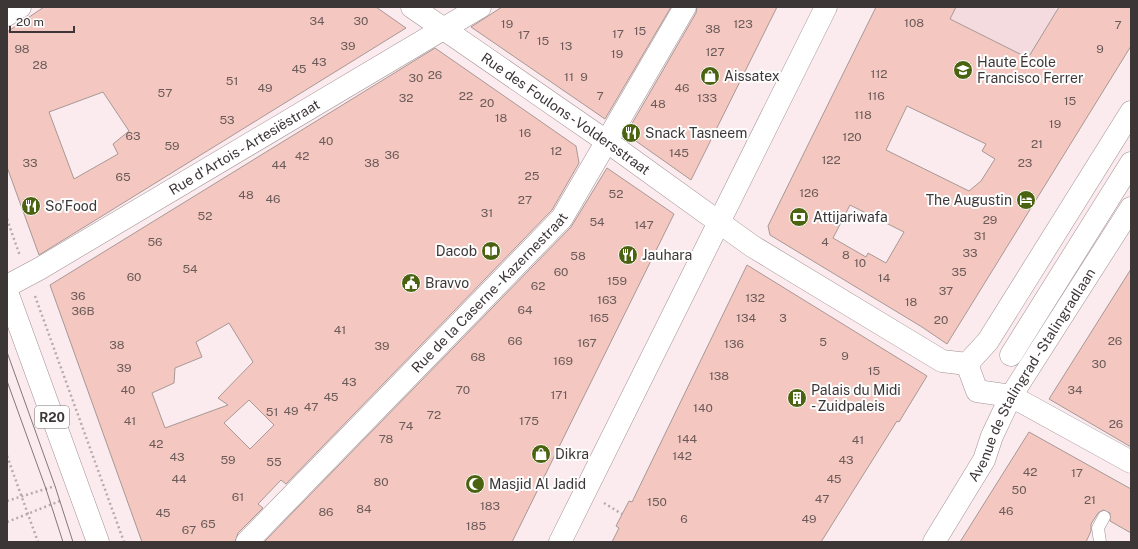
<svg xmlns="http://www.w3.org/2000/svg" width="1138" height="549" font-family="'Public Sans',sans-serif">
  <rect width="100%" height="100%" fill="#fcebee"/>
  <path fill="#f3dbdf" d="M 956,7 L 1056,7 L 1055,9 L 1061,12 L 1024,84 L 911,108 L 907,106 L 909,100 Z"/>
  <path fill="#f4c8c0" stroke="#a79895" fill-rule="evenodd" d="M 44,7 L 376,7 L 406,28 L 39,255 L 7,167 L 7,32 ZM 103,92 L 129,131 L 113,144 L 118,154 L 74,179 L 49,112 Z
    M 502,7 L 671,7 L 605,119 L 471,27 Z
    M 697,7 L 777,7 L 691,180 L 626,134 L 696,13 Z
    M 876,7 L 956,7 L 950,19 L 1028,58 L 1059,7 L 1131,7 L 1131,46 L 947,344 L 922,327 L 770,235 L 768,226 ZM 907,106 L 986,144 L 982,151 L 995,159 L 981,181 L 969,191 L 886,150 ZM 850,205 L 904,232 L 886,263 L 868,253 L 866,257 L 833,238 Z
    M 435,48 L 576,146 L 579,163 L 552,210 L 286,484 L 281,480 L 258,504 L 263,508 L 238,533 L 235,542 L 142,542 L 50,285 ZM 229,323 L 253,362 L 218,398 L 228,405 L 165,428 L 152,393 L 174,383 L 175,368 L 202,357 L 196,342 ZM 249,400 L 274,425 L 250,449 L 224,423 Z
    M 607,168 L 674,214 L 512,542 L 264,542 L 571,227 Z
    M 747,265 L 927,376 L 899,422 L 897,421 L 821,542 L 612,542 L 619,528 L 616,526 L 629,501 L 632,502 Z
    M 1131,269 L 1131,447 L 1049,399 Z
    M 1029,432 L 1131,489 L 1131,533 L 1110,521 L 1110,513 L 1103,510 L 1098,513 L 1091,524 L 1091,531 L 1086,542 L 960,542 Z"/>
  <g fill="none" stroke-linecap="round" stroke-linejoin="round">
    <g stroke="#a19194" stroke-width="13">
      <path id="lane" d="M 1100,542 L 1098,528 L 1104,517"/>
    </g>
    <g stroke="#a19194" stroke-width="23">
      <g id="street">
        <path id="s1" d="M 412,7 L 616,148 L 752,246 L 942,361 L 967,364"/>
        <path d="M 7,15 L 20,7"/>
        <path id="s2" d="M 7,286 L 39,269 L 480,7"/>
        <path d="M 1011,355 L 1131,163"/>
        <path d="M 967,364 L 988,341 L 1131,112"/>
        <path d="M 967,364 L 977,391 L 1011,396 L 1131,462"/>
        <path id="s3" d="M 247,542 L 562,218 L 685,7"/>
        <path id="s4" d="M 934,542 L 984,460 L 992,436 L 1011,396 L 1131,208"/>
      </g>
    </g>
    <g stroke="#a19194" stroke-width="23">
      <path id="secondary" d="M 560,542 L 826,7"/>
    </g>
    <g stroke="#a19194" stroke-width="23">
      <path id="primary" d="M 7,292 L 98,542"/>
    </g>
    <path stroke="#b7aaac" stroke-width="2.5" stroke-dasharray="2 3" stroke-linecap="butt" d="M 7,219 L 20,256
      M 35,296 L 124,542
      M 7,456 L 38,542
      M 7,501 L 55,486
      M 604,503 L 622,514
      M 7,522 L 60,501"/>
    <use href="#lane" stroke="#fff" stroke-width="12"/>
    <use href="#street" stroke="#fff" stroke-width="22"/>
    <use href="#secondary" stroke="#fff" stroke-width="22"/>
    <use href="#primary" stroke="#fff" stroke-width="22"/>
    <path stroke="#827879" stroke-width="1" d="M 7,352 L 55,486 L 73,542
      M 7,381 L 46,489 L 63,542"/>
  </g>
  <defs>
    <g id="university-disc" transform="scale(1)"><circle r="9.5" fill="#4b6311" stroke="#fdfdfd"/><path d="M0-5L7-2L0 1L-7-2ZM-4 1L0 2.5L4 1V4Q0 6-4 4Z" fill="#fff"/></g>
    <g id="shop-disc" transform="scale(1)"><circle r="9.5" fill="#4b6311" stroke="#fdfdfd"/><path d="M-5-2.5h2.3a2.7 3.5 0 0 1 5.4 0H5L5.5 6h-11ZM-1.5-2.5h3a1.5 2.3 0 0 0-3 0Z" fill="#fff"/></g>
    <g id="restaurant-disc" transform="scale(1)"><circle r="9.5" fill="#4b6311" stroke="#fdfdfd"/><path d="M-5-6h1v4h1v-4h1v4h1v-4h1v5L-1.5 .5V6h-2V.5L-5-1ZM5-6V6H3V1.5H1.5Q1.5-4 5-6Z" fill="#fff"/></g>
    <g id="hotel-disc" transform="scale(1)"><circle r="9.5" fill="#4b6311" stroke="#fdfdfd"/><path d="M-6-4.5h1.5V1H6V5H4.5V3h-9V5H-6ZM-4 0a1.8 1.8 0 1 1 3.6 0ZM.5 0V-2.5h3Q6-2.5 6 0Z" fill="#fff"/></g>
    <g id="bank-disc" transform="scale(1)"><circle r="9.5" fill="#4b6311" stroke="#fdfdfd"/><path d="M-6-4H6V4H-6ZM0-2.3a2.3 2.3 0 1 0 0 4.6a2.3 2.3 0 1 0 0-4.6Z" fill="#fff"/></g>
    <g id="library-disc" transform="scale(1)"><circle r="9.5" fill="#4b6311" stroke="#fdfdfd"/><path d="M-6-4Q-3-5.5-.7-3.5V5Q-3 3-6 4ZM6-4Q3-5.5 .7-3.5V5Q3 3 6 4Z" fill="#fff"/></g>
    <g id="civic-disc" transform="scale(1)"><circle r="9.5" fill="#4b6311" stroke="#fdfdfd"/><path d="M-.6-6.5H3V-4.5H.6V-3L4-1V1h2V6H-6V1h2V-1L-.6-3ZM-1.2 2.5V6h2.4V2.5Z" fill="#fff"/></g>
    <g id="building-disc" transform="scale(1)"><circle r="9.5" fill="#4b6311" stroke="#fdfdfd"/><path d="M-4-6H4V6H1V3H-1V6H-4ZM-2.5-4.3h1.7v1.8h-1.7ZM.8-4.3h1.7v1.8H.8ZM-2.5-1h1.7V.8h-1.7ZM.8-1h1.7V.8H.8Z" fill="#fff"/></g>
    <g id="mosque-disc" transform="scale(1)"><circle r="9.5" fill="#4b6311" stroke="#fdfdfd"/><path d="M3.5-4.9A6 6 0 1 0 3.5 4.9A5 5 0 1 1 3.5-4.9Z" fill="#fff"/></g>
  </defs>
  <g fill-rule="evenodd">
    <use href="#university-disc" x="963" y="70"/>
    <use href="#shop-disc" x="710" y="76"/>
    <use href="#restaurant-disc" x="631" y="133"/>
    <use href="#hotel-disc" x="1026" y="200"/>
    <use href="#restaurant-disc" x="31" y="206"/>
    <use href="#bank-disc" x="799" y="217"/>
    <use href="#library-disc" x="491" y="251"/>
    <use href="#restaurant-disc" x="628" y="255"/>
    <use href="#civic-disc" x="411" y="283"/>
    <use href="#building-disc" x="797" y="398"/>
    <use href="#shop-disc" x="541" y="454"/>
    <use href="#mosque-disc" x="475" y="484"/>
  </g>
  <g text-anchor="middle" stroke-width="4" stroke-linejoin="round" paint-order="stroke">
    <g font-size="12" fill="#6b5a59">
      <text x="317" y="25">34</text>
      <text x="361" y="25">30</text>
      <text x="914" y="27">108</text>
      <text x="507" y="28">19</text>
      <text x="743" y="28">123</text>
      <text x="1118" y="29">7</text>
      <text x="713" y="33">38</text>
      <text x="640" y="35">15</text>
      <text x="618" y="38">17</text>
      <text x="524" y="39">17</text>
      <text x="543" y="45">15</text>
      <text x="348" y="50">39</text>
      <text x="566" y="50">13</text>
      <text x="22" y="53">98</text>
      <text x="1100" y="53">9</text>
      <text x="715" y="56">127</text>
      <text x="617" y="58">19</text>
      <text x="319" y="66">43</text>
      <text x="40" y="69">28</text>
      <text x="299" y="73">45</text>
      <text x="879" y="78">112</text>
      <text x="435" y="79">26</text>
      <text x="569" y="81">11</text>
      <text x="584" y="81">9</text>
      <text x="416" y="82">30</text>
      <text x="232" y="85">51</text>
      <text x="265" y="92">49</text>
      <text x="682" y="92">46</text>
      <text x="165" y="97">57</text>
      <text x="466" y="100">22</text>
      <text x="600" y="100">7</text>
      <text x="876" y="100">116</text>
      <text x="406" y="102">32</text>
      <text x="707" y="102">133</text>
      <text x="1070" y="105">15</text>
      <text x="487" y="107">20</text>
      <text x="658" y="108">48</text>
      <text x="863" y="119">118</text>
      <text x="501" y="122">18</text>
      <text x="227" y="124">53</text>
      <text x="1055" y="128">19</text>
      <text x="525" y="137">16</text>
      <text x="133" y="140">63</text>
      <text x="852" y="141">120</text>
      <text x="326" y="145">40</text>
      <text x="1037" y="148">21</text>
      <text x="172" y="150">59</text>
      <text x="556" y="155">12</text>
      <text x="679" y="157">145</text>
      <text x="392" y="159">36</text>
      <text x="302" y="160">42</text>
      <text x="831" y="164">122</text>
      <text x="30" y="167">33</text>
      <text x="372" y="167">38</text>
      <text x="1025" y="167">23</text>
      <text x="279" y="169">44</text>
      <text x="532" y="180">25</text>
      <text x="123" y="181">65</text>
      <text x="809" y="197">126</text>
      <text x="616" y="198">52</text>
      <text x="246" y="199">48</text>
      <text x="273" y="203">46</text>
      <text x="525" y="204">27</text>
      <text x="487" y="217">31</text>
      <text x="205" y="220">52</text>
      <text x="990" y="224">29</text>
      <text x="597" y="226">54</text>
      <text x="644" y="229">147</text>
      <text x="980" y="240">31</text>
      <text x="155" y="246">56</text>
      <text x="825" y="246">4</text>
      <text x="970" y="257">33</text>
      <text x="846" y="259">8</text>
      <text x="578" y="260">58</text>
      <text x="860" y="267">10</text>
      <text x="190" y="273">54</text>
      <text x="561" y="276">60</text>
      <text x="959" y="276">35</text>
      <text x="134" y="281">60</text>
      <text x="884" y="282">14</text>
      <text x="617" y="285">159</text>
      <text x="538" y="290">62</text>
      <text x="946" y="295">37</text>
      <text x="78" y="300">36</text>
      <text x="755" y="302">132</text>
      <text x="607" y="304">163</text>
      <text x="911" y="306">18</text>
      <text x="525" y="314">64</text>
      <text x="83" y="315">36B</text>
      <text x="599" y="322">165</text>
      <text x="746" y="322">134</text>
      <text x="783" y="322">3</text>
      <text x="941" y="324">20</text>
      <text x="340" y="334">41</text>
      <text x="515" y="345">66</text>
      <text x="1115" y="345">26</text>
      <text x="823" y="346">5</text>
      <text x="587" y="347">167</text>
      <text x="734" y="348">136</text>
      <text x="117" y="349">38</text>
      <text x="382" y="350">39</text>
      <text x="845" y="360">9</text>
      <text x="478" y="361">68</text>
      <text x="563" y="365">169</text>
      <text x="1099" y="368">30</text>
      <text x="124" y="372">39</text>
      <text x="874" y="375">15</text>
      <text x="719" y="380">138</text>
      <text x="349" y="386">43</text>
      <text x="128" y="394">40</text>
      <text x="463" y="394">70</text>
      <text x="1075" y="394">34</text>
      <text x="559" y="399">171</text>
      <text x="331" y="401">45</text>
      <text x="311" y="411">47</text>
      <text x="703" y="412">140</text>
      <text x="291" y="415">49</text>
      <text x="272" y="416">51</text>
      <text x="434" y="419">72</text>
      <text x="130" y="425">41</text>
      <text x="529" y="425">175</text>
      <text x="1116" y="428">26</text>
      <text x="406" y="430">74</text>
      <text x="386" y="443">78</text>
      <text x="687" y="443">144</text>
      <text x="858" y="444">41</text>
      <text x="156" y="448">42</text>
      <text x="682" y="460">142</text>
      <text x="177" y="461">43</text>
      <text x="228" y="464">59</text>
      <text x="846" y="464">43</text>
      <text x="274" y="466">55</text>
      <text x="1030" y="476">42</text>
      <text x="1077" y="477">17</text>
      <text x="179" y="483">44</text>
      <text x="834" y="483">45</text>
      <text x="381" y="486">80</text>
      <text x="1019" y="494">50</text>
      <text x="238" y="501">61</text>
      <text x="822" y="503">47</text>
      <text x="1090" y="504">21</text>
      <text x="657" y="506">150</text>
      <text x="490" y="510">183</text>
      <text x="364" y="513">84</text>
      <text x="1006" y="515">46</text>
      <text x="326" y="516">86</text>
      <text x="163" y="517">45</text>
      <text x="684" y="523">6</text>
      <text x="809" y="523">49</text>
      <text x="208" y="528">65</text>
      <text x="476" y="530">185</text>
      <text x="189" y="534">67</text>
    </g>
    <rect fill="#fdfdfd" stroke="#777272" stroke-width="1" x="35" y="406" width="34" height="22" rx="3"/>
    <g font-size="13" font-weight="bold" fill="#3d3637">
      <text x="52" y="422">R20</text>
    </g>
    <g font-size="14" fill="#3d3637" stroke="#fdfdfd" text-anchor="start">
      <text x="977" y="67">Haute École<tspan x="977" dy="16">Francisco Ferrer</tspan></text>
      <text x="724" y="81">Aissatex</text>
      <text x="645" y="138">Snack Tasneem</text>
      <text x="1012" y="205" text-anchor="end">The Augustin</text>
      <text x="45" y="211">So'Food</text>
      <text x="813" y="222">Attijariwafa</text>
      <text x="477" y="256" text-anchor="end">Dacob</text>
      <text x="642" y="260">Jauhara</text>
      <text x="425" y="288">Bravvo</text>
      <text x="811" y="395">Palais du Midi<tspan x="811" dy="16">- Zuidpaleis</tspan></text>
      <text x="555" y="459">Dikra</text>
      <text x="489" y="489">Masjid Al Jadid</text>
    </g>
    <g font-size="14" fill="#3d3637" stroke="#fdfdfd">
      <text dy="5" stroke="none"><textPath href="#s1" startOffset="187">Rue des Foulons - Voldersstraat</textPath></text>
      <text dy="5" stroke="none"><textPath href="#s2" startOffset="275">Rue d'Artois - Artesiëstraat</textPath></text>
      <text dy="5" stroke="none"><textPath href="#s3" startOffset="348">Rue de la Caserne - Kazernestraat</textPath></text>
      <text dy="5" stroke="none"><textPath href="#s4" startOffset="194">Avenue de Stalingrad - Stalingradlaan</textPath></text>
    </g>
  </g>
  <rect width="1138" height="549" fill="none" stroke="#3d3637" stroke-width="16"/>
  <path d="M10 26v6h64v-6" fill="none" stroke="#3d3637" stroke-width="2"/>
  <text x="16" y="26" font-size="12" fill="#3d3637" stroke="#fdfdfd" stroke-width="3" paint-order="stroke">20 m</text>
</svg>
